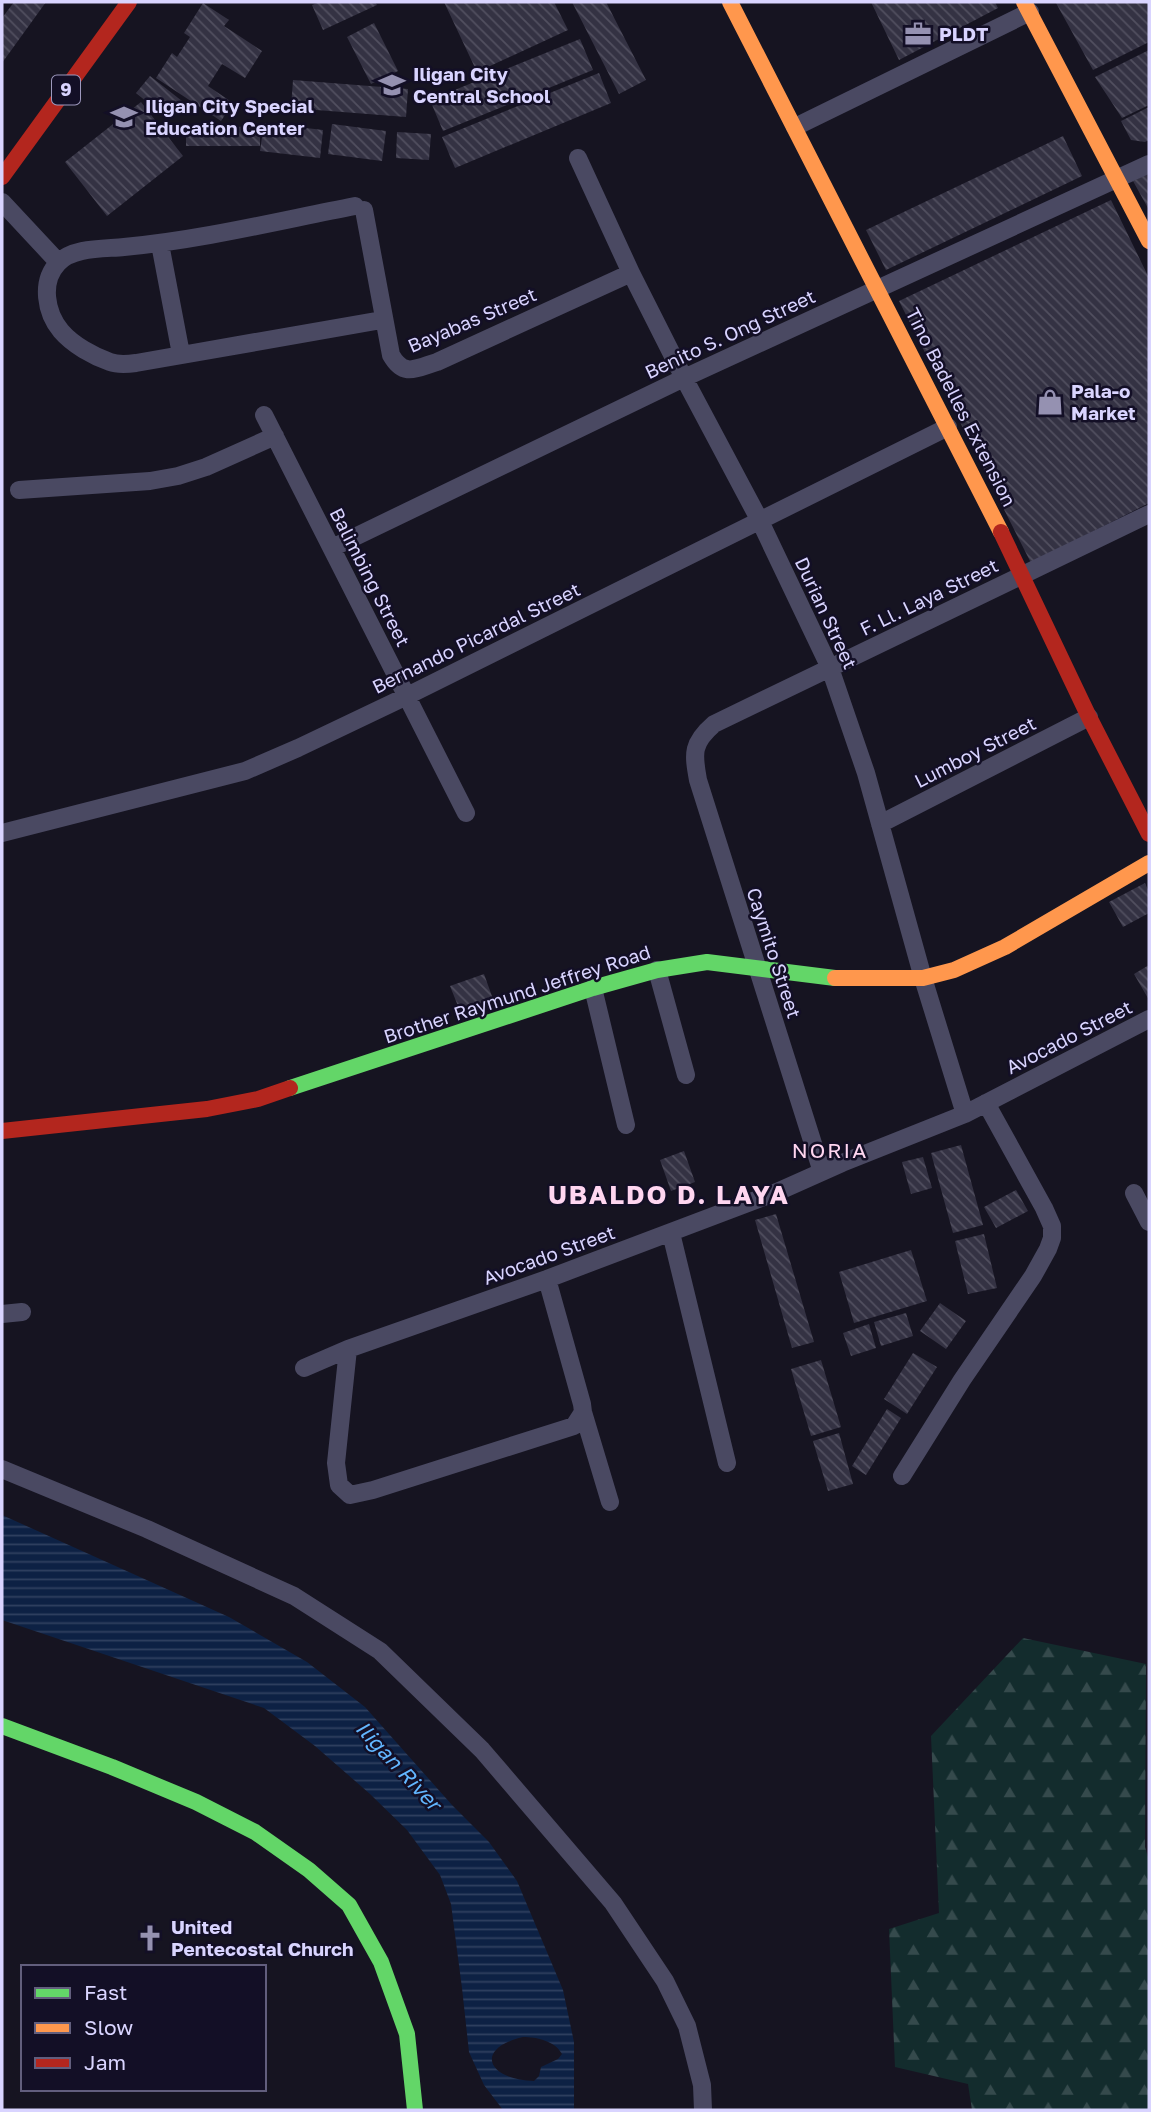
<svg xmlns="http://www.w3.org/2000/svg" width="1151" height="2112" font-family="'Golos Text',sans-serif">
  <defs>
    <pattern id="forest-firs" width="22" height="20" patternUnits="userSpaceOnUse" patternTransform="scale(1.75)"><rect width="22" height="20" fill="#132c2d"/><path d="M5 1l3.5 6h-7zM16 11l3.5 6h-7z" fill="#354a4c"/></pattern>
    <pattern id="water-rules" width="6" height="5" patternUnits="userSpaceOnUse" patternTransform="scale(1.75)"><rect width="6" height="5" fill="#0d2144"/><path d="M0 2.5h6" fill="none" stroke="#304060"/></pattern>
    <pattern id="building-back-hatch" width="6" height="6" patternUnits="userSpaceOnUse" patternTransform="scale(1.75)"><rect width="6" height="6" fill="#343243"/><path d="M-1 5l2 2M0 0l6 6M5-1l2 2" fill="none" stroke="#514f5f"/></pattern>
  </defs>
  <rect width="100%" height="100%" fill="#161421"/>
  <path fill="url(#forest-firs)" d="M 1023,1638 L 1146,1664 L 1145,1847 L 1149,1861 L 1149,2110 L 972,2110 L 968,2084 L 895,2067 L 889,1929 L 939,1913 L 931,1736 Z"/>
  <path fill="url(#water-rules)" fill-rule="evenodd" d="M 2,1515 L 229,1617 L 307,1662 L 365,1707 L 452,1805 L 489,1842 L 517,1881 L 563,1990 L 574,2042 L 574,2110 L 503,2110 L 484,2085 L 469,2052 L 462,1988 L 451,1904 L 440,1875 L 407,1830 L 370,1794 L 315,1746 L 264,1708 L 2,1620 ZM 523,2037 C 537,2037 555,2041 562,2054 L 558,2059 L 541,2067 L 539,2076 L 534,2081 C 488,2080 473,2049 523,2037 Z"/>
  <path fill="url(#building-back-hatch)" d="M 14,2 L 46,2 L 2,63 L 2,18 Z
    M 320,2 L 375,2 L 377,5 L 323,30 L 312,5 Z
    M 444,2 L 554,2 L 568,30 L 477,72 Z
    M 572,2 L 606,2 L 646,80 L 619,94 Z
    M 871,2 L 995,2 L 998,8 L 899,60 Z
    M 1058,2 L 1149,2 L 1149,42 L 1093,70 L 1056,3 Z
    M 203,3 L 229,20 L 224,26 L 262,51 L 245,78 L 222,64 L 208,86 L 233,103 L 221,121 L 156,78 L 172,53 L 177,57 L 190,37 L 184,33 Z
    M 374,23 L 398,71 L 371,84 L 347,37 Z
    M 580,39 L 593,70 L 443,131 L 430,100 Z
    M 1149,50 L 1149,105 L 1122,118 L 1095,77 Z
    M 599,73 L 611,103 L 455,168 L 442,137 Z
    M 150,76 L 182,101 L 168,119 L 136,93 Z
    M 293,80 L 408,89 L 406,117 L 291,108 Z
    M 141,102 L 183,156 L 107,216 L 65,162 Z
    M 1149,107 L 1149,140 L 1145,142 L 1131,140 L 1121,121 Z
    M 264,123 L 323,130 L 320,158 L 260,151 Z
    M 332,124 L 386,131 L 382,161 L 328,154 Z
    M 186,126 L 260,127 L 260,146 L 186,146 Z
    M 397,132 L 431,134 L 429,160 L 396,158 Z
    M 1063,136 L 1082,176 L 886,270 L 866,230 Z
    M 1149,173 L 1149,210 L 1133,181 Z
    M 1111,200 L 1149,278 L 1149,503 L 1031,563 L 899,301 Z
    M 1145,883 L 1149,892 L 1149,913 L 1123,927 L 1109,902 Z
    M 1149,965 L 1149,1000 L 1134,974 Z
    M 484,974 L 493,999 L 460,1011 L 450,986 Z
    M 961,1145 L 983,1225 L 953,1233 L 931,1153 Z
    M 684,1151 L 695,1182 L 671,1191 L 660,1160 Z
    M 923,1157 L 932,1188 L 911,1194 L 902,1162 Z
    M 1016,1190 L 1028,1211 L 996,1228 L 984,1207 Z
    M 776,1214 L 814,1342 L 792,1348 L 755,1220 Z
    M 984,1234 L 997,1288 L 968,1294 L 955,1241 Z
    M 911,1250 L 927,1301 L 854,1323 L 839,1272 Z
    M 940,1303 L 966,1321 L 946,1349 L 920,1331 Z
    M 906,1313 L 913,1336 L 881,1346 L 874,1322 Z
    M 869,1324 L 876,1348 L 851,1356 L 843,1333 Z
    M 913,1353 L 937,1367 L 907,1414 L 884,1399 Z
    M 821,1360 L 841,1427 L 811,1436 L 791,1369 Z
    M 887,1409 L 901,1418 L 866,1475 L 852,1466 Z
    M 839,1433 L 853,1484 L 828,1491 L 813,1441 Z"/>
  <g fill="none" stroke-linecap="round" stroke-linejoin="round">
    <path stroke="#4a4962" stroke-width="18" d="M 795,127 L 1030,12
      M 578,158 L 631,273 L 684,378 L 760,521 L 830,668 L 866,773 L 923,978 L 965,1114
      M 2,202 L 58,262
      M 355,206 C 278,221 201,240 124,247 C 104,249 73,247 58,263 C 40,282 46,313 61,331 C 73,345 93,356 110,362 C 118,365 128,364 136,363 L 376,321
      M 364,210 L 391,355 C 404,378 417,368 437,362 L 631,273
      M 160,244 L 181,354
      M 264,415 L 466,813
      M 19,490 L 150,481 L 178,476 L 206,467 L 275,436
      M 332,548 L 684,378 L 1149,164
      M 880,824 L 1089,717
      M 2,833 L 245,771 L 298,748 L 407,696 L 948,427
      M 657,970 L 686,1075
      M 593,988 L 626,1125
      M 822,1172 L 698,780 C 693,753 692,743 714,724 L 1149,514
      M 1134,1193 L 1149,1222
      M 671,1233 L 727,1463
      M 2,1314 L 22,1312
      M 348,1349 L 336,1463 L 339,1485 L 350,1495 L 373,1490 L 574,1426 L 583,1412 L 582,1404 L 547,1279
      M 304,1368 L 348,1349 L 547,1279 L 777,1192 L 842,1163 L 965,1114 L 1149,1019
      M 583,1412 L 610,1502
      M 2,1469 L 147,1529 L 294,1596 L 380,1651 L 482,1750 L 613,1903 L 665,1981 L 687,2026 L 702,2085 L 703,2110
      M 902,1476 L 962,1380 L 1033,1276 L 1048,1249 L 1052,1238 L 1052,1226 L 1044,1208 L 986,1103"/>
    <path stroke="#63d668" stroke-width="16" d="M 290,1088 L 593,988 L 657,970 L 707,962 L 835,978
      M 2,1726 L 112,1767 L 196,1802 L 255,1832 L 309,1870 L 349,1905 L 381,1962 L 407,2034 L 415,2110"/>
    <path stroke="#ff974d" stroke-width="16" d="M 730,2 L 1001,532
      M 1024,2 L 1149,241
      M 835,978 L 923,978 L 954,970 L 1005,947 L 1149,863"/>
    <path stroke="#b3261e" stroke-width="16" d="M 2,177 L 129,2
      M 1001,532 L 1089,717 L 1149,834
      M 2,1131 L 207,1109 L 258,1099 L 290,1088"/>
  </g>
  <defs>
    <g id="office-bare" transform="scale(2.1)"><path d="M-6-3h4V-5.5h4V-3h4V5H-6ZM-1-4.5V-3h2v-1.5ZM-6 0V1H6V0Z" fill="#9591b1" stroke="#130f26" stroke-width="2.5" paint-order="stroke"/></g>
    <g id="school-bare" transform="scale(2.1)"><path d="M0-5L7-2L0 1L-7-2ZM-4 1L0 2.5L4 1V4Q0 6-4 4Z" fill="#9591b1" stroke="#130f26" stroke-width="2.5" paint-order="stroke"/></g>
    <g id="shop-bare" transform="scale(2.1)"><path d="M-5-2.5h2.3a2.7 3.5 0 0 1 5.4 0H5L5.5 6h-11ZM-1.5-2.5h3a1.5 2.3 0 0 0-3 0Z" fill="#9591b1" stroke="#130f26" stroke-width="2.5" paint-order="stroke"/></g>
    <g id="church-bare" transform="scale(2.1)"><path d="M-1.2-6h2.4v3.5h3.3v2.4h-3.3V6h-2.4V-.1h-3.3v-2.4h3.3Z" fill="#9591b1" stroke="#130f26" stroke-width="2.5" paint-order="stroke"/></g>
  </defs>
  <g fill-rule="evenodd">
    <use href="#office-bare" x="918" y="34"/>
    <use href="#school-bare" x="392" y="85"/>
    <use href="#school-bare" x="124" y="117"/>
    <use href="#shop-bare" x="1050" y="402"/>
    <use href="#church-bare" x="150" y="1938"/>
  </g>
  <g text-anchor="middle" stroke-width="5" stroke-linejoin="round" paint-order="stroke">
    <rect fill="#130f26" stroke="#9e99be" stroke-width="2" x="52" y="75.5" width="28" height="29" rx="5"/>
    <g font-size="18" font-weight="bold" fill="#d9d4ff">
      <text x="66" y="96">9</text>
    </g>
    <g font-size="19" font-weight="bold" fill="#d9d4ff" stroke="#130f26" text-anchor="start">
      <text x="939" y="41">PLDT</text>
      <text x="413" y="81">Iligan City<tspan x="413" dy="22">Central School</tspan></text>
      <text x="145" y="113">Iligan City Special<tspan x="145" dy="22">Education Center</tspan></text>
      <text x="1071" y="398">Pala-o<tspan x="1071" dy="22">Market</tspan></text>
      <text x="171" y="1934">United<tspan x="171" dy="22">Pentecostal Church</tspan></text>
    </g>
    <g font-size="19" fill="#d9d4ff" stroke="#130f26">
      <text transform="translate(472 320) rotate(-23)" y="7">Bayabas Street</text>
      <text transform="translate(730 334) rotate(-25)" y="7">Benito S. Ong Street</text>
      <text transform="translate(961 407) rotate(63)" y="7">Tino Badelles Extension</text>
      <text transform="translate(370 577) rotate(63)" y="7">Balimbing Street</text>
      <text transform="translate(929 597) rotate(-26)" y="7">F. Ll. Laya Street</text>
      <text transform="translate(826 613) rotate(65)" y="7">Durian Street</text>
      <text transform="translate(476 638) rotate(-26)" y="7">Bernando Picardal Street</text>
      <text transform="translate(975 752) rotate(-27)" y="7">Lumboy Street</text>
      <text transform="translate(774 953) rotate(72)" y="7">Caymito Street</text>
      <text transform="translate(517 994) rotate(-18)" y="7">Brother Raymund Jeffrey Road</text>
      <text transform="translate(1069 1037) rotate(-27)" y="7">Avocado Street</text>
      <text transform="translate(549 1255) rotate(-20)" y="7">Avocado Street</text>
    </g>
    <g font-size="21" letter-spacing="2" fill="#ffd6f0" stroke="#130f26">
      <text x="830" y="1158">NORIA</text>
    </g>
    <g font-size="21" font-style="italic" fill="#62b6ff" stroke="#130f26">
      <text transform="translate(398 1766) rotate(47)" y="7">Iligan River</text>
    </g>
    <g font-size="26" font-weight="bold" letter-spacing="2" fill="#ffd6f0" stroke="#130f26">
      <text x="669" y="1204">UBALDO D. LAYA</text>
    </g>
  </g>
  <rect width="1151" height="2112" fill="none" stroke="#d9d4ff" stroke-width="7"/>
  <rect x="21" y="1965" width="245" height="126" fill="#130f26" stroke="#625e7d" stroke-width="2"/>
  <rect x="35" y="1988" width="35" height="10" fill="#63d668" stroke="#625e7d" stroke-width="2"/>
  <text x="84" y="2000" font-size="21" fill="#d9d4ff">Fast</text>
  <rect x="35" y="2023" width="35" height="10" fill="#ff974d" stroke="#625e7d" stroke-width="2"/>
  <text x="84" y="2035" font-size="21" fill="#d9d4ff">Slow</text>
  <rect x="35" y="2058" width="35" height="10" fill="#b3261e" stroke="#625e7d" stroke-width="2"/>
  <text x="84" y="2070" font-size="21" fill="#d9d4ff">Jam</text>
</svg>
